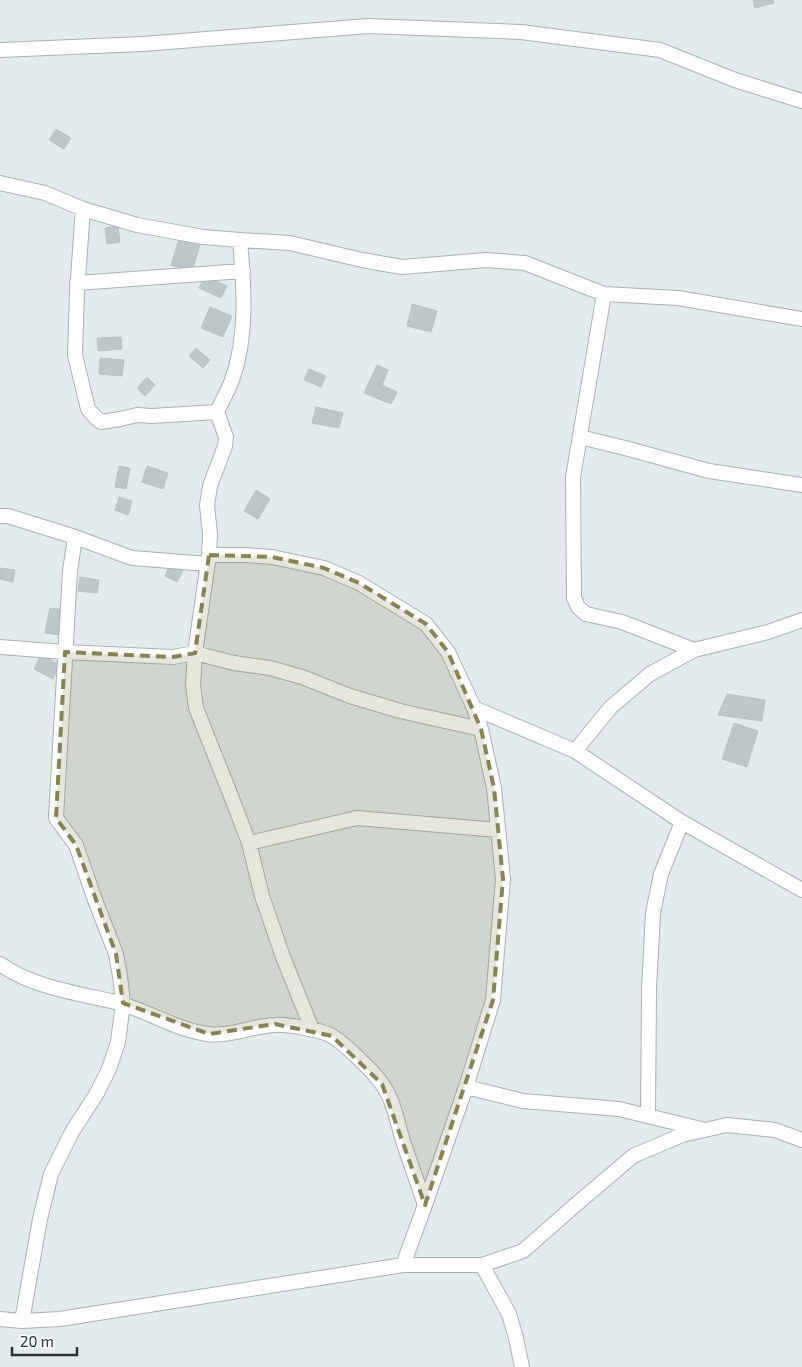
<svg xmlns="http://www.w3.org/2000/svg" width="802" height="1367" font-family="'Exo 2',sans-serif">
  <rect width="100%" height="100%" fill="#e4ebec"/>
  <path fill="#bdc7c9" stroke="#b7c2c5" d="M 753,0 L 773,0 L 774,3 L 755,8 Z
    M 56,129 L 71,138 L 64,149 L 49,140 Z
    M 118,226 L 120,242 L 107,244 L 105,228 Z
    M 180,236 L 201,242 L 192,271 L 171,265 Z
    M 205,276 L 227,286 L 221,298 L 199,288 Z
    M 412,304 L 437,311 L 431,332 L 407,326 Z
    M 210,307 L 232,316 L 223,337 L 201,328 Z
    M 121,337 L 122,349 L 98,351 L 97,338 Z
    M 196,348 L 210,360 L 203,368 L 189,356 Z
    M 100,358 L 124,360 L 122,376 L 99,374 Z
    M 377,365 L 388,370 L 382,385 L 397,392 L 391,404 L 364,393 Z
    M 309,369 L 326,376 L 321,387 L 304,380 Z
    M 147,377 L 155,385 L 145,396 L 137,388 Z
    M 316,407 L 343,413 L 339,428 L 312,423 Z
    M 119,466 L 130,468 L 126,489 L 115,487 Z
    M 147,466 L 168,473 L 163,489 L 142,482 Z
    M 256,490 L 270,499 L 258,519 L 244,511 Z
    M 119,497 L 132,501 L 128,515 L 115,510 Z
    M 171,562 L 184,568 L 177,582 L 165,576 Z
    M 0,568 L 15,570 L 13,582 L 0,579 Z
    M 80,577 L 99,580 L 97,593 L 78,591 Z
    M 50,608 L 65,610 L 60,635 L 45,633 Z
    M 41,655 L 60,665 L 53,679 L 34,669 Z
    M 727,694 L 765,700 L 762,721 L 718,715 Z
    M 734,723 L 758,731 L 747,767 L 722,759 Z"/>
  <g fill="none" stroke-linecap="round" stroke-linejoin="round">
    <g stroke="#a7b0b3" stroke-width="16">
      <path id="minor" d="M 0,50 L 143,44 L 368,26 L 521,32 L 660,50 L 735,80 L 802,101
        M 0,183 L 45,193 L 83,209 L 137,225 L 203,237 L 240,240 L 290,243 L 362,260 L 402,267 L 486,260 L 525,263 L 604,294 L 678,298 L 802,319
        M 83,209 L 77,292 L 75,355 L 88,409 L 96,418 L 101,422 L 120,419 L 137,415 L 152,416 L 217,412
        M 240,240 C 244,287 248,335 232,380 C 228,391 222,401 217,412 L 226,437 L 225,446 L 210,486 L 207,505 L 210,534 L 209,555 L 195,653 L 193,685 L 196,708 L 231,796 L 249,843 L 262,896 L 283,957 L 312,1029
        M 77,283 L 243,271
        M 604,294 L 573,477 L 574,598 L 578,607 L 586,614 L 622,622 L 694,650
        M 580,437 L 625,448 L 709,471 L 802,485
        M 0,516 L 8,516 L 75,537 L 132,558 L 208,564
        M 209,555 L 245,555 L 272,557 L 324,568 L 359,583 L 426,624 L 448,652 L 474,708 L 481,729 L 494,788 L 503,879 L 493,1000 L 466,1087 L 425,1205 L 403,1265
        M 0,647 L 65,652 L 173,657 L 195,653 L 234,663 L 270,668 L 302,677 L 350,696 L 400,711 L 481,729
        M 474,708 L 575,751 L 682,822 L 802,890
        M 575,751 L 611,707 L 650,674 L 694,650 L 768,632 L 802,620
        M 249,843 L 357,818 L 498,830
        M 0,964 C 30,986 75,993 111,1001 C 144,1008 173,1029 207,1034 C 230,1037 252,1026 275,1025 C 286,1024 320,1030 330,1035 C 343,1042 374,1072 382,1084 C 394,1100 397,1122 403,1141 C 410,1162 418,1184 425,1205
        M 466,1087 L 523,1101 L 619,1109 L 701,1129
        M 648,1116 L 649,989 L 653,913 L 661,874 L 682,822
        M 482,1265 L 509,1314 L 516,1338 L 522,1367
        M 0,1319 L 22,1321 L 60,1319 L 403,1265 L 482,1265 L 523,1251 L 573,1207 L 633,1156 L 682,1135 L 727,1125 L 775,1130 L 802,1140
        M 22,1321 L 40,1219 L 51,1174 L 72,1132 L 97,1093 L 109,1069 L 118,1042 L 123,1003 L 120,976 L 116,954 L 95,900 L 76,845 L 56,818 L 70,571 L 75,537"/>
    </g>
    <use href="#minor" stroke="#fff" stroke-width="14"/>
  </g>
  <path fill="#848454" fill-opacity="0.2" stroke="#848454" stroke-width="4" stroke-dasharray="10 6" stroke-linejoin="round" d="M 209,555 L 272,557 L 324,568 L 359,583 L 426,624 L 448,652 L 481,729 L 494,788 L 503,879 L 493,1000 L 425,1205 L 382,1084 L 332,1036 L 275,1024 L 209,1034 L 123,1003 L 116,954 L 76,845 L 56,818 L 65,652 L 173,657 L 195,653 Z"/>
  <path d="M12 1347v8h65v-8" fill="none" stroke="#26343b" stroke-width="2.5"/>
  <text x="20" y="1347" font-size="15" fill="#26343b" stroke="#f4f8f9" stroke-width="4" paint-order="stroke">20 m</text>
</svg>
